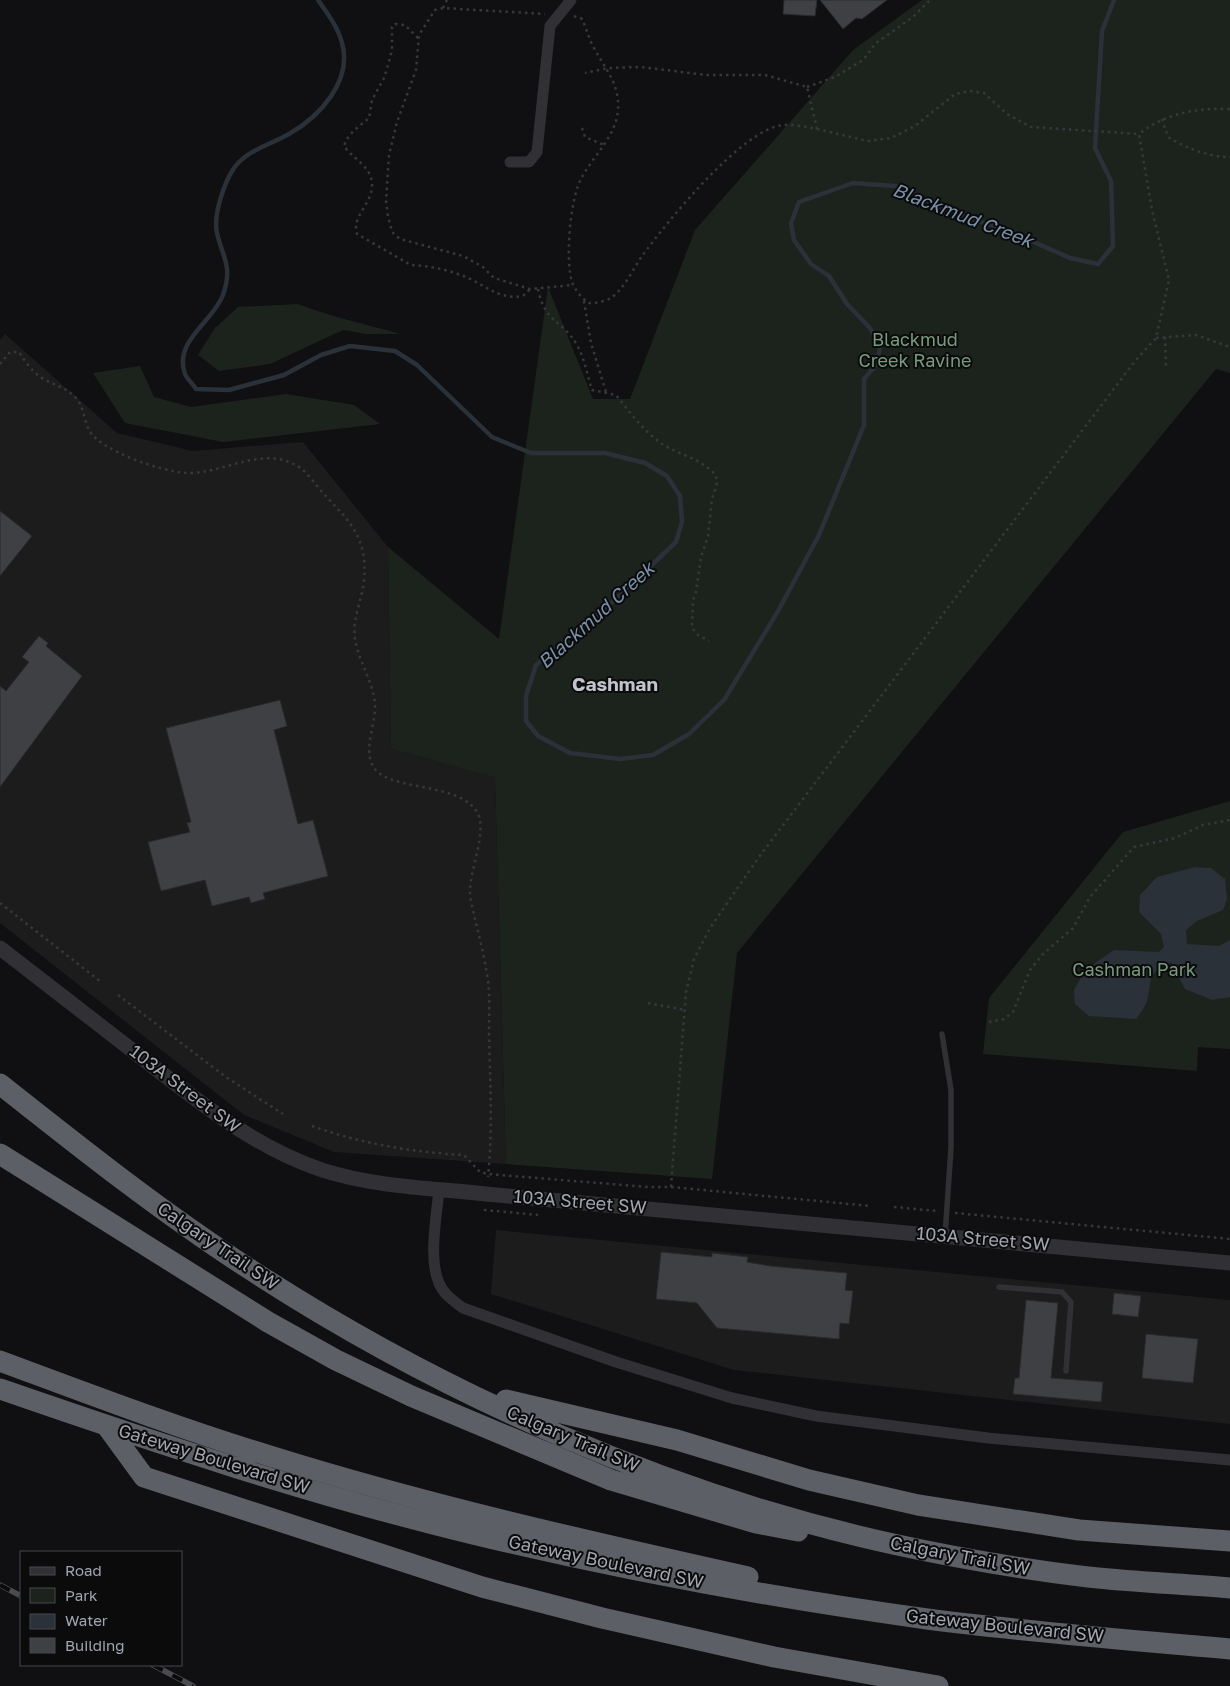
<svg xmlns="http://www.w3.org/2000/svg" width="1230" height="1686" font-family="'Golos Text',sans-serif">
  <rect width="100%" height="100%" fill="#100f11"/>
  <path fill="#1c1c1d" d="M 5,334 L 117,433 L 193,451 L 303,442 L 388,547 L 391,749 L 495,776 L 506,1164 L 334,1152 L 244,1115 L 0,923 L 0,340 Z
    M 496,1230 L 1230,1300 L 1230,1424 L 734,1370 L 491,1294 Z"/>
  <path fill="#1c231d" d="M 922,0 L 1230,0 L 1230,373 L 1216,369 L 737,953 L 712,1179 L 506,1164 L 495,777 L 391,749 L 388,547 L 499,639 L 548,287 L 593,399 L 630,399 L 695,230 L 853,50 Z
    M 298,304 C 331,317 366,324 400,334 L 366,334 L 343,330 L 270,364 L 219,371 L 198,355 L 215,328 L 238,307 Z
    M 140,366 L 154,397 L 191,407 L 286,394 L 354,405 L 380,424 L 223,442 L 125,423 L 93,373 Z
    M 1230,801 L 1230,1049 L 1198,1047 L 1197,1071 L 983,1054 L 989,998 L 1123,832 Z"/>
  <path fill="#2a3138" d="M 1195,867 L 1211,868 L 1225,879 L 1227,899 L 1223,910 L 1197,921 L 1186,930 L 1187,944 L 1219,946 L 1230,940 L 1230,997 L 1212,1000 L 1185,989 L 1171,962 C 1145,975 1153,979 1147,1001 C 1145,1007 1140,1014 1136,1019 L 1089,1016 L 1075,1004 L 1074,990 L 1085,970 L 1114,950 L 1159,952 L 1164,947 L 1161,934 L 1139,912 L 1140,895 L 1157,877 Z"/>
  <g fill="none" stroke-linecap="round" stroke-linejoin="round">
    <path stroke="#2a3138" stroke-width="4.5" d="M 318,0 C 327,13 338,27 342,43 C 353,81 319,117 289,134 C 270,145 247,150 234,168 C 224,183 213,215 217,233 C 223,259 233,266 223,295 C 213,322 173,341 185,374 C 187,379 193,384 196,389 L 229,390 L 284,375 L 321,355 L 350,346 L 395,351 L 417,365 L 492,437 L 531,453 L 605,453 L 645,463 L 667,476 L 680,496 L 682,522 L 676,542 L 618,597 L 536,665 L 526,696 L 526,721 L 538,736 L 570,753 L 620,759 L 653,755 L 689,734 L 724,700 L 777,613 L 819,535 L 864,425 L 864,379 L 877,364 L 880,346 L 870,328 L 847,304 L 829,276 L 811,264 L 794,240 L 791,223 L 799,202 L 853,183 L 895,186 L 951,212 L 1009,231 L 1070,258 L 1098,264 L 1113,246 L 1111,181 L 1095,148 L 1102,31 L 1114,0"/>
  </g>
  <path fill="#3f4044" stroke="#2a2a2c" d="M 784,0 L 817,0 L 815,16 L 783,14 Z
    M 820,0 L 887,0 L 862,19 L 856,18 L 843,29 Z
    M 0,511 L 32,536 L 0,576 Z
    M 39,636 L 48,643 L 46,646 L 82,676 L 0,787 L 0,686 L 6,691 L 29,662 L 22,657 Z
    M 280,700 L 287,726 L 274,730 L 298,824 L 313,820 L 328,876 L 263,893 L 265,899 L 251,903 L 249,897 L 212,906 L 205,880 L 161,891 L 148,842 L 190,832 L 187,823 L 191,822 L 166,728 Z
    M 661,1252 L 712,1257 L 712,1253 L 748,1257 L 747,1262 L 770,1266 L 847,1273 L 845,1290 L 853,1291 L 849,1324 L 840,1323 L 839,1339 L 717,1328 L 697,1303 L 656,1299 Z
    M 1114,1293 L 1141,1296 L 1138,1317 L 1112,1314 Z
    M 1026,1300 L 1058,1303 L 1051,1378 L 1103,1382 L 1101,1402 L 1013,1394 L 1015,1378 L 1019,1378 Z
    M 1146,1334 L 1198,1339 L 1193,1383 L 1142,1378 Z"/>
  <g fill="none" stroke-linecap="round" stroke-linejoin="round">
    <path stroke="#37383c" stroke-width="2.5" stroke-dasharray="2.5 4" stroke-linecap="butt" d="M 447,0 L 443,8 L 545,14
      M 443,8 L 435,10 L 419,35 L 416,70 L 397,122 L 389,155 L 386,201 L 388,216 L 392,232 L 400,239 L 463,256 L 483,267 L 494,278 L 530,289 L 573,285
      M 574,16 L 582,19 C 586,27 588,36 592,44 C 603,67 620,82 618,110 C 616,136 594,155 582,177 C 570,197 565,260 572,282 C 575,290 582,299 589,303 C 596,303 604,302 611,298 C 624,289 633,269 642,256 C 667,222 742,129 783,125 C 794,124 806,127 817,129 L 807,87 L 765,75 L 706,75 L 641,67 L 608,68 L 585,73
      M 418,38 L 405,25 L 395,24 L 392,27 L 392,49 L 389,62 L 384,78 L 372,100 L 369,118 C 360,126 348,133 344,146 C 351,156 366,165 370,175 C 380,200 350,214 357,234 L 411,265 C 430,266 451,270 468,278 C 488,287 500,300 523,296 L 530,289
      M 807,87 L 835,77 L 863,60 L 876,43 L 913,17 L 930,0
      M 1162,119 L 1168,137 C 1186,148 1208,157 1230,157
      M 582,128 L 585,137 L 604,145
      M 817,129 L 868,141 L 891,138 L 915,126 L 955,94 L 970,91 L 984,93 L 1007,114 L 1031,127 L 1139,134
      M 538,289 C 545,324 562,319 577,345 C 585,359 587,375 592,390 L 616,395 C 631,414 647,436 669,448 C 684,456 705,461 716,476 L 717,483 L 712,499 L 708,536 L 701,557 L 696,592 L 693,600 L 692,628 L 698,635 L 709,641
      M 584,301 L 591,343 L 606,392
      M 1165,337 L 1166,368
      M 1156,338 L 1196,335 L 1230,347
      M 0,364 L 10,352 L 19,352 C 25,361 32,372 42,378 C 53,385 66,387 76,398 C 84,407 84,420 89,430 C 100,451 163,472 187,473 C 224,474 263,444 299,467 C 308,473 315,484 322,492 C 350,522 368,537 364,581 C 362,600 352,619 355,638 C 358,661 373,681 375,704 C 376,723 365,744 371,762 C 382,794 456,779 477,812 C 488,831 470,868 470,891 C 470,900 473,910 475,919 C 480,939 485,960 488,981 C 490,998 489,1016 489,1033 C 490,1082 493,1128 488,1177
      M 0,903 L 101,982
      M 118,995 L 226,1077 L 283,1114
      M 648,1003 L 685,1010
      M 989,1022 L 1004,1019 L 1013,1012 L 1030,970 L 1043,954 L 1073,928 L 1090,897 L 1134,847 L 1175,838 L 1203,825 L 1230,820
      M 312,1126 C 362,1144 412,1152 464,1155 L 480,1172 L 488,1174 L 648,1187 L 671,1187 L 870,1206
      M 671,1187 L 686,992 L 694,959 L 710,928 L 759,857 L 1135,361 L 1156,338 L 1169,280 L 1152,210 L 1139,134 C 1166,113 1196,108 1230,109
      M 894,1207 L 937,1211
      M 485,1209 L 485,1210 L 538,1215
      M 955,1213 L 1230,1239"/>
    <path stroke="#313135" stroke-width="5.5" d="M 942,1034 L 951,1090 L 951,1148 L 945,1236
      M 999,1287 L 1062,1292 L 1071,1302 L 1066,1371"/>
    <path stroke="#313135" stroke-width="11" d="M 510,162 L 529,162 L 537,152 L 550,26 L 571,0
      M 439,1189 C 437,1215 428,1258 439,1283 C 443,1294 454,1301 463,1308 L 616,1362 L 732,1398 L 816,1416 L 988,1438 L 1230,1460"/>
    <path stroke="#313135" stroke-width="15" d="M 0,948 C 49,986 97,1023 146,1061 C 202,1104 254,1147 322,1170 C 375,1187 431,1188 486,1194 L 1230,1263"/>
    <path stroke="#5d5f66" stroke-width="21" d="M 0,1084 C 82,1149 164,1214 251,1270 C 443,1395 669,1495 893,1544 C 957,1558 1022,1569 1088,1577 C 1135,1582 1183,1584 1230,1588
      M 0,1154 L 268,1322 L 336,1360 L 411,1396 L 611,1480 L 756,1523 L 798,1531
      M 0,1361 C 89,1394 178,1428 270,1456 C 427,1505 587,1541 748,1577
      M 0,1389 C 156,1443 312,1495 473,1534 C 622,1570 775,1598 927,1619 C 1028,1632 1129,1640 1230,1649
      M 506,1400 L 677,1440 L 809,1480 L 918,1505 L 1079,1530 L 1230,1541
      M 106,1425 L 144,1477 L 482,1587 L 602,1618 L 774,1657 L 938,1686"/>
    <g stroke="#4a4b50" stroke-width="5.5">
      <path id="rail" d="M 0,1585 L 21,1596
        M 153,1665 L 193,1686"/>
    </g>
    <use href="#rail" stroke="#0b0b0c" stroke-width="4" stroke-dasharray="11" stroke-linecap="butt"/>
  </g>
  <g text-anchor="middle" stroke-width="4" stroke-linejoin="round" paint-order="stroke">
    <g font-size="18" fill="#7a9a7f" stroke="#0b0b0c">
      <text x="915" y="346">Blackmud<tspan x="915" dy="21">Creek Ravine</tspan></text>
      <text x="1134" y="976">Cashman Park</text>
    </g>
    <g font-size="18" fill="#a2a5b0" stroke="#0b0b0c">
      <text transform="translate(185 1089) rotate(37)" y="6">103A Street SW</text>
      <text transform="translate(580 1202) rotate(5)" y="6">103A Street SW</text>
      <text transform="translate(983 1239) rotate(5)" y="6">103A Street SW</text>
      <text transform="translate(218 1246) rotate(34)" y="6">Calgary Trail SW</text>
      <text transform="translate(573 1439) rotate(23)" y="6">Calgary Trail SW</text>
      <text transform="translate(214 1459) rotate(17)" y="6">Gateway Boulevard SW</text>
      <text transform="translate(960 1556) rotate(11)" y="6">Calgary Trail SW</text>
      <text transform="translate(606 1562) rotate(12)" y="6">Gateway Boulevard SW</text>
      <text transform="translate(1005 1626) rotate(6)" y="6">Gateway Boulevard SW</text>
    </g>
    <g font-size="19" font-style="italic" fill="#7b90a9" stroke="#0b0b0c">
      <text transform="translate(963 215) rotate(21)" y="7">Blackmud Creek</text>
      <text transform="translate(596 615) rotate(-42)" y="7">Blackmud Creek</text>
    </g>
    <g font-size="19" font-weight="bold" fill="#c2c4cd" stroke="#0b0b0c">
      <text x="615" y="691">Cashman</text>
    </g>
  </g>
  <rect x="20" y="1551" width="162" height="115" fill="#0b0b0c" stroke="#47494e"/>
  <rect x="30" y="1567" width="25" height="8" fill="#313135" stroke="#47494e"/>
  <text x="65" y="1576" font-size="15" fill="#a2a5b0">Road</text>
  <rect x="30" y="1588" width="25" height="15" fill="#1c231d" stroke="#47494e"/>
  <text x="65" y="1601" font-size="15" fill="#a2a5b0">Park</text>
  <rect x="30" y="1614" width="25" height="15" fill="#2a3138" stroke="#47494e"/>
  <text x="65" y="1626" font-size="15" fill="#a2a5b0">Water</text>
  <rect x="30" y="1638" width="25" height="15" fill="#3f4044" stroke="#47494e"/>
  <text x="65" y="1651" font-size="15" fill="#a2a5b0">Building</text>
</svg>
